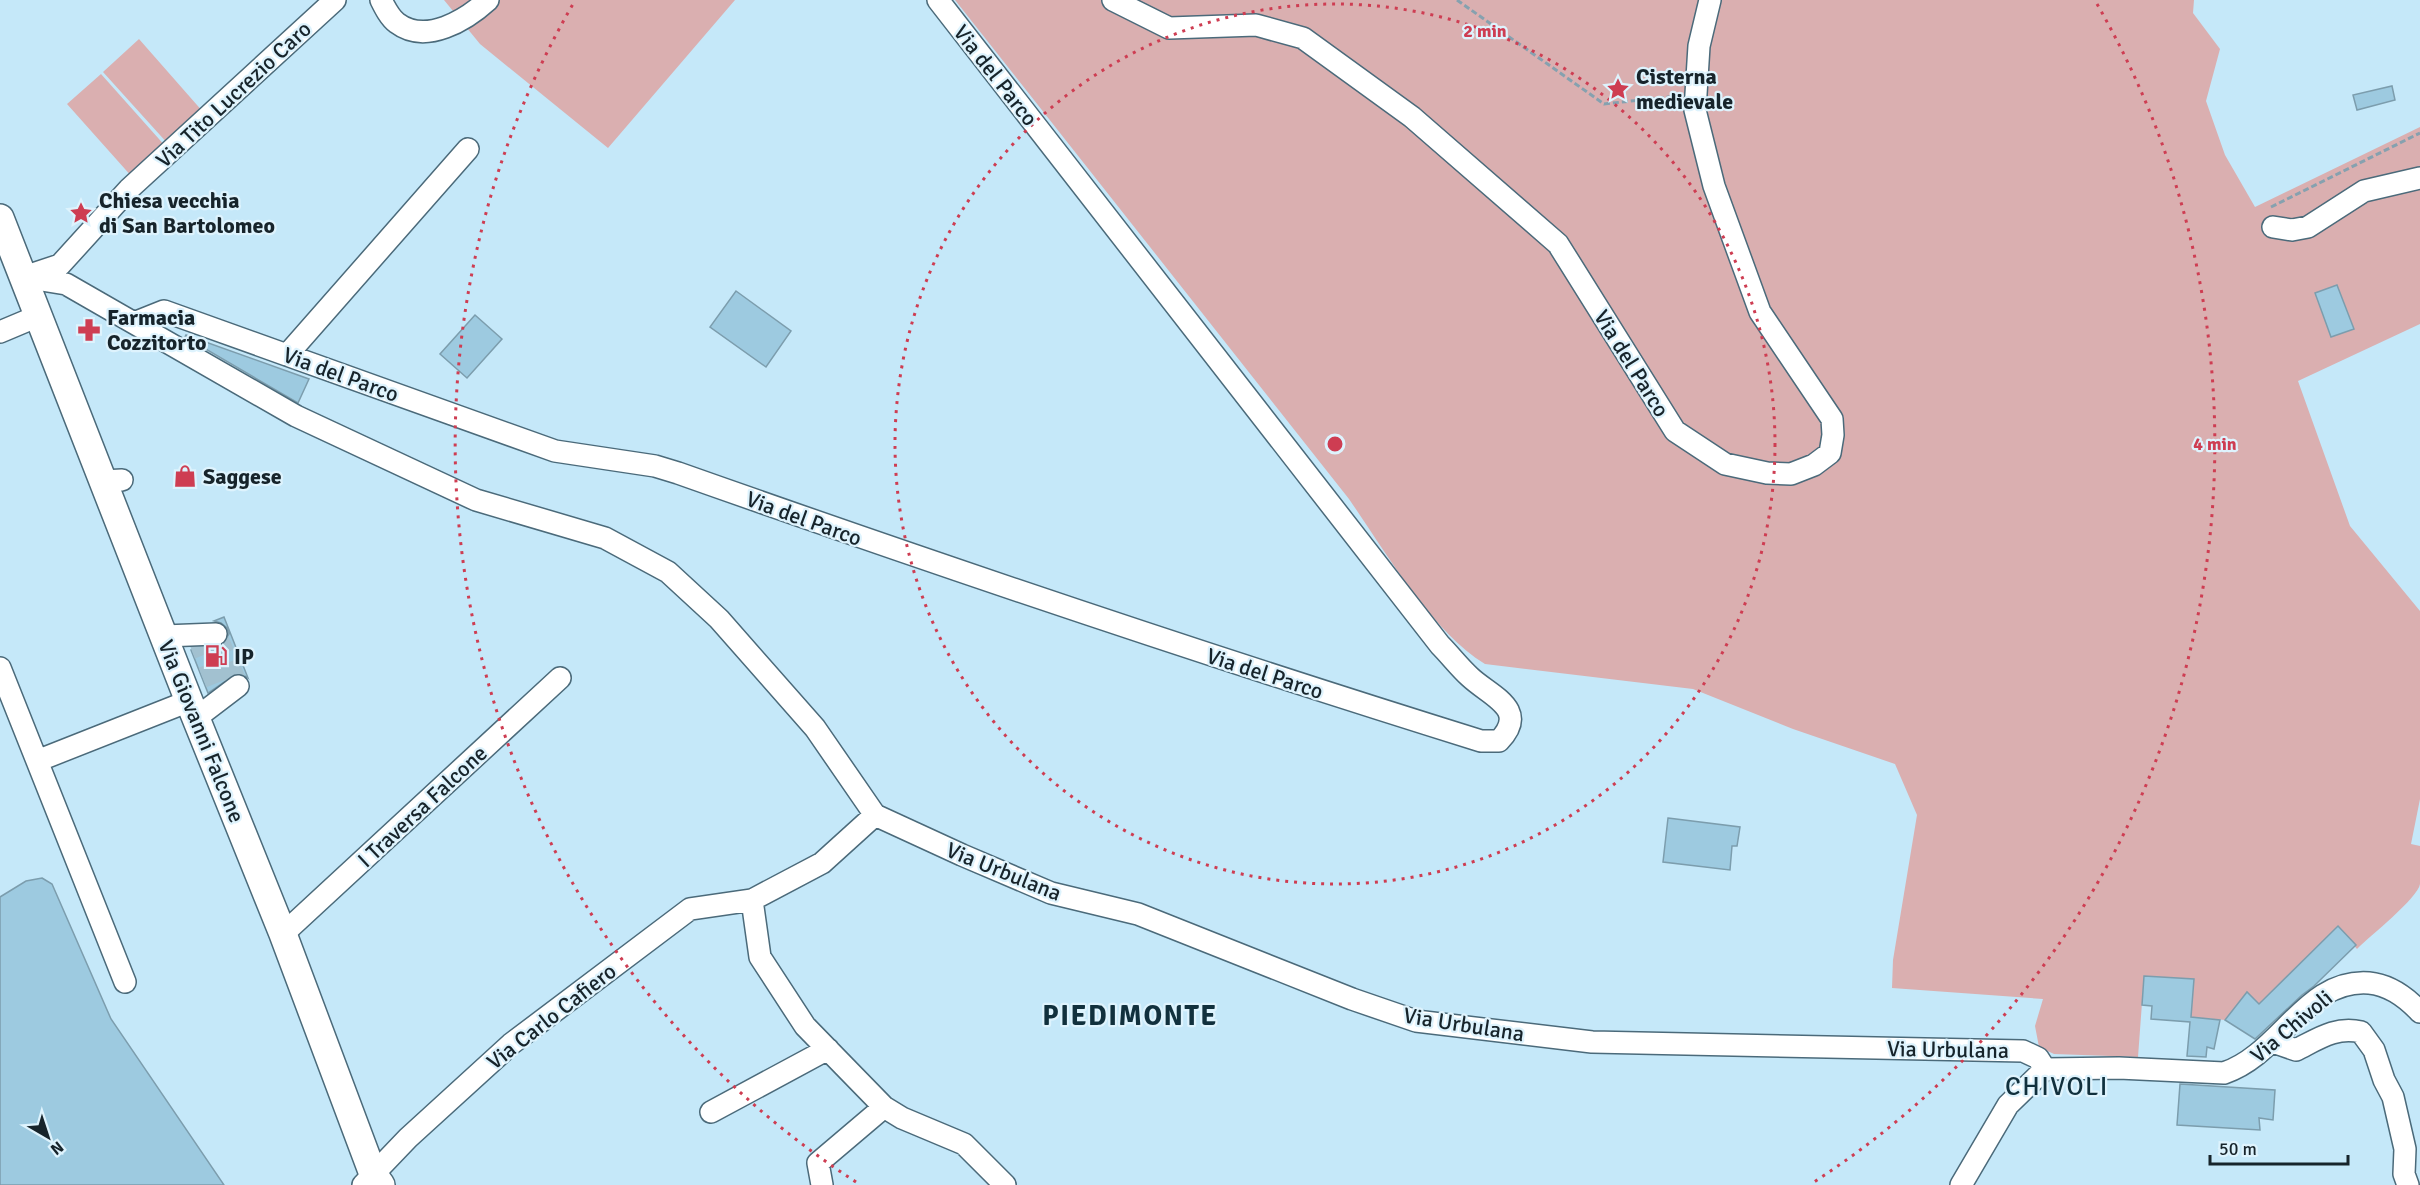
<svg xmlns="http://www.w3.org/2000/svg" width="2420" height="1185" font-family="Signika,sans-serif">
  <rect width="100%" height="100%" fill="#c5e8f9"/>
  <path fill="#daafb0" d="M 444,0 L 735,0 L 608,148 L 480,44 Z
    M 955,0 L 2194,0 L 2193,13 L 2220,49 L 2206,101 L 2225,155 L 2255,207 L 2420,127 L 2420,324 L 2298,381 L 2350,526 L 2420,611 L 2420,799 L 2411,844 L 2420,846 C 2420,858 2420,872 2420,884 C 2418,898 2370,936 2357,949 L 2338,927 L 2259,1004 L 2247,992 L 2225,1020 L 2191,1017 L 2193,979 L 2144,976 L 2138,1057 L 2054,1054 L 2039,1047 L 2035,1026 L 2043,999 L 1892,988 L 1893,960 L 1917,815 L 1895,764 L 1793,729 L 1693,689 L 1485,664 C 1431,631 1385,551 1349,499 Z
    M 139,39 L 204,113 L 169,145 L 103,72 Z
    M 101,74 L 167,148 L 133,178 L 67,104 Z"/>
  <path fill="#9dcae0" stroke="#7c9dad" stroke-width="1.5" d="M 2392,86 L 2395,100 L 2357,110 L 2353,95 Z
    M 2337,285 L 2354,329 L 2331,337 L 2315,293 Z
    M 736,291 L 791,331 L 766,367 L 710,327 Z
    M 475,315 L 502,339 L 467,378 L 440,354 Z
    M 186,335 L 309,379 L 298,403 L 185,337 Z
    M 224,617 L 248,678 L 242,674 L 236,674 L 208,693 L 191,650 L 223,644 L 229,634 L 227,628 L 221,623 L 214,621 Z
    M 1668,818 L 1740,827 L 1737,846 L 1732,846 L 1730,870 L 1663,862 Z
    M 42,878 L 52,884 L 111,1019 L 224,1185 L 0,1185 L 0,897 L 26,881 Z
    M 2338,926 L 2356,945 L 2314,986 L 2302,995 L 2255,1039 L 2225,1020 L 2247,992 L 2259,1004 Z
    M 2144,976 L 2194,979 L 2191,1017 L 2220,1020 L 2214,1049 L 2207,1047 L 2206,1057 L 2187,1056 L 2190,1022 L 2151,1019 L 2152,1006 L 2142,1005 Z
    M 2180,1084 L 2275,1090 L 2273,1120 L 2259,1118 L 2260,1130 L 2177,1125 Z"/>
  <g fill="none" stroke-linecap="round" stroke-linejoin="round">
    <path stroke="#a2c1d0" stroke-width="21" stroke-dasharray="21 10" stroke-linecap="butt" d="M 216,634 L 238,686
      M 197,635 L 222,698"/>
    <g stroke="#4b6a7a" stroke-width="24">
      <path id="minor" d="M 381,0 C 385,8 390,18 397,23 C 426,45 466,20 488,0
        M 1113,0 L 1169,28 L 1256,25 L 1303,38 L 1412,117 L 1558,244 L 1675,431 L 1725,464 L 1767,473 L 1791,474 L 1814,465 L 1830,453 L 1833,435 L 1832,419 L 1760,312 L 1714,186 L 1695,110 L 1699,46 L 1710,0
        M 2273,227 L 2292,230 L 2308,227 L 2364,191 L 2420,178
        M 27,276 L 60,265 L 129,189 L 335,0
        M 23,277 L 66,284 L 296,416 L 476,500 L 605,538 L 668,572 L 719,619 L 815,728 L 875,815
        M 134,323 L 164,311 L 555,451 L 655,466 L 678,473 C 944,567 1211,657 1481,741 L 1499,741 C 1530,709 1490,696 1470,677 C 1459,667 1450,655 1440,645 L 938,0
        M 0,332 L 38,316
        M 287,355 L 468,149
        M 103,481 L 122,480
        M 164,636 L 216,634
        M 0,668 L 125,982
        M 196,718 L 238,686
        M 37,761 L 189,701
        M 875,815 L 962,855 L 1051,893 L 1138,914 L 1352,999 L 1416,1021 L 1592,1042 L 2023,1051 L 2038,1058 L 2045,1069
        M 752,900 L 760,957 L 805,1026 L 884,1107 L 818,1163 L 822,1185
        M 283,934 L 560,678
        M 2273,1042 L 2296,1050 C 2318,1039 2336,1026 2361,1032 L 2374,1050 L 2384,1080 L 2393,1097 L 2405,1149 L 2404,1174 L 2408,1185
        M 2045,1069 L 2119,1068 L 2224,1073 C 2281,1054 2306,978 2369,983 C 2390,985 2406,997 2420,1012
        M 884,1107 L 902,1118 L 964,1144 L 1005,1185
        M 711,1112 L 828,1049
        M 363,1185 L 408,1138 L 511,1044 L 690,909 L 752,900 L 822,863 L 875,815
        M 1961,1185 L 2008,1105 L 2045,1069"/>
    </g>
    <g stroke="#4b6a7a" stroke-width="30">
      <path id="major" d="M 0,218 L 189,701 L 283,934 L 373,1174 L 381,1185"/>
    </g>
    <path stroke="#86a1af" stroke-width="3" stroke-dasharray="6 3" stroke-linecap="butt" d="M 1457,0 L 1604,104 L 1677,96
      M 2271,207 L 2420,133"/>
    <use href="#minor" stroke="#fff" stroke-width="21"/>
    <use href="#major" stroke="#fff" stroke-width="27"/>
  </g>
  <g fill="none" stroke="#ce3d52" stroke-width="3" stroke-dasharray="3 6">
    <circle cx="1335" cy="444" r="440"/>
    <path d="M856 1182A880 880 0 0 1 573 4M2097 4A880 880 0 0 1 1814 1182"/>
  </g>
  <defs>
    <g id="sight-bare" transform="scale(1.8)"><path d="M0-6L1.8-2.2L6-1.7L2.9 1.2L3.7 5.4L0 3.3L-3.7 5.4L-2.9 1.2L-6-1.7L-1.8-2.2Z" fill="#ce3d52" stroke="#def3fd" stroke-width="2.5" paint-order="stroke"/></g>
    <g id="pharmacy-bare" transform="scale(1.8)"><path d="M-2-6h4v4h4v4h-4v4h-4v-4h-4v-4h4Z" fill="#ce3d52" stroke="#def3fd" stroke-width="2.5" paint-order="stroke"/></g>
    <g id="shop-bare" transform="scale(1.8)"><path d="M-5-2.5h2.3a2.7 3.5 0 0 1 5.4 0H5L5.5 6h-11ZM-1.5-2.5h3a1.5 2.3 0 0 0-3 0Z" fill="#ce3d52" stroke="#def3fd" stroke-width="2.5" paint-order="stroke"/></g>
    <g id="fuel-bare" transform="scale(1.8)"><path d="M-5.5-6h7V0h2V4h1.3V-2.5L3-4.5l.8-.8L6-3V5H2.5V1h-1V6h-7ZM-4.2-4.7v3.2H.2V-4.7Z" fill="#ce3d52" stroke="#def3fd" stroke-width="2.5" paint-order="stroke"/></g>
  </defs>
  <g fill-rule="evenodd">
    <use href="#sight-bare" x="1618" y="89"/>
    <use href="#sight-bare" x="81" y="213"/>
    <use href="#pharmacy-bare" x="89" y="330"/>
    <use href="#shop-bare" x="185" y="476"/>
    <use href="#fuel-bare" x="216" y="656"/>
  </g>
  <g text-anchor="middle" stroke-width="4.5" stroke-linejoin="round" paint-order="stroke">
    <g font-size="22" fill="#17242b" stroke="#def3fd">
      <text transform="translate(996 75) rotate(52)" y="8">Via del Parco</text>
      <text transform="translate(233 94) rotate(-43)" y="8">Via Tito Lucrezio Caro</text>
      <text transform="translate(1632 363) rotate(58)" y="8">Via del Parco</text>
      <text transform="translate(341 374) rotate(20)" y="8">Via del Parco</text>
      <text transform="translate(804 518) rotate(20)" y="8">Via del Parco</text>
      <text transform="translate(1265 673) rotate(18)" y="8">Via del Parco</text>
      <text transform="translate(202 731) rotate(68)" y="8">Via Giovanni Falcone</text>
      <text transform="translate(422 806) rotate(-43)" y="8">I Traversa Falcone</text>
      <text transform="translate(1004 871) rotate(22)" y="8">Via Urbulana</text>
      <text transform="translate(551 1016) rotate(-38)" y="8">Via Carlo Cafiero</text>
      <text transform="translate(1464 1024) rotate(9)" y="8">Via Urbulana</text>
      <text transform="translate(2291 1026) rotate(-40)" y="8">Via Chivoli</text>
      <text transform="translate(1948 1049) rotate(1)" y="8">Via Urbulana</text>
    </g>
    <g font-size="22" font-weight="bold" fill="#17242b" stroke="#def3fd" text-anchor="start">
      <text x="1636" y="84">Cisterna<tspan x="1636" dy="25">medievale</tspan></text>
      <text x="99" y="208">Chiesa vecchia<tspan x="99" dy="25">di San Bartolomeo</tspan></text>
      <text x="107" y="325">Farmacia<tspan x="107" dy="25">Cozzitorto</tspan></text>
      <text x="203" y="484">Saggese</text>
      <text x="234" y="664">IP</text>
    </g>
    <g font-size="26" letter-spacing="1.5" fill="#11303d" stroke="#def3fd">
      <text x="2057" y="1095">CHIVOLI</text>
    </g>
    <g font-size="28" font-weight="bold" letter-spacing="1.5" fill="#11303d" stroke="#def3fd">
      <text x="1130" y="1025">PIEDIMONTE</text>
    </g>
  </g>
  <circle cx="1335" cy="444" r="9" fill="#ce3d52" stroke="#def3fd" stroke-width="3"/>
  <g font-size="18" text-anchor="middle" font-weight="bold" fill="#ce3d52" stroke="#def3fd" stroke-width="4.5" stroke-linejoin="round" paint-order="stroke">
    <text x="1485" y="37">2 min</text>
    <text x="2215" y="450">4 min</text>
  </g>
  <g transform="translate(48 1137) rotate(141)" stroke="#def3fd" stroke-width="4.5" paint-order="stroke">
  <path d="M0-4.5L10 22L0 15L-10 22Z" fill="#17242b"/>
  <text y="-9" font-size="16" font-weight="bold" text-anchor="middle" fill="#17242b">N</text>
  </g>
  <path d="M2210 1155v9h138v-9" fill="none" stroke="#17242b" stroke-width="3"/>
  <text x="2219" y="1155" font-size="18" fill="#17242b" stroke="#def3fd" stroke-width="4.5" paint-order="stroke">50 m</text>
</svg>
